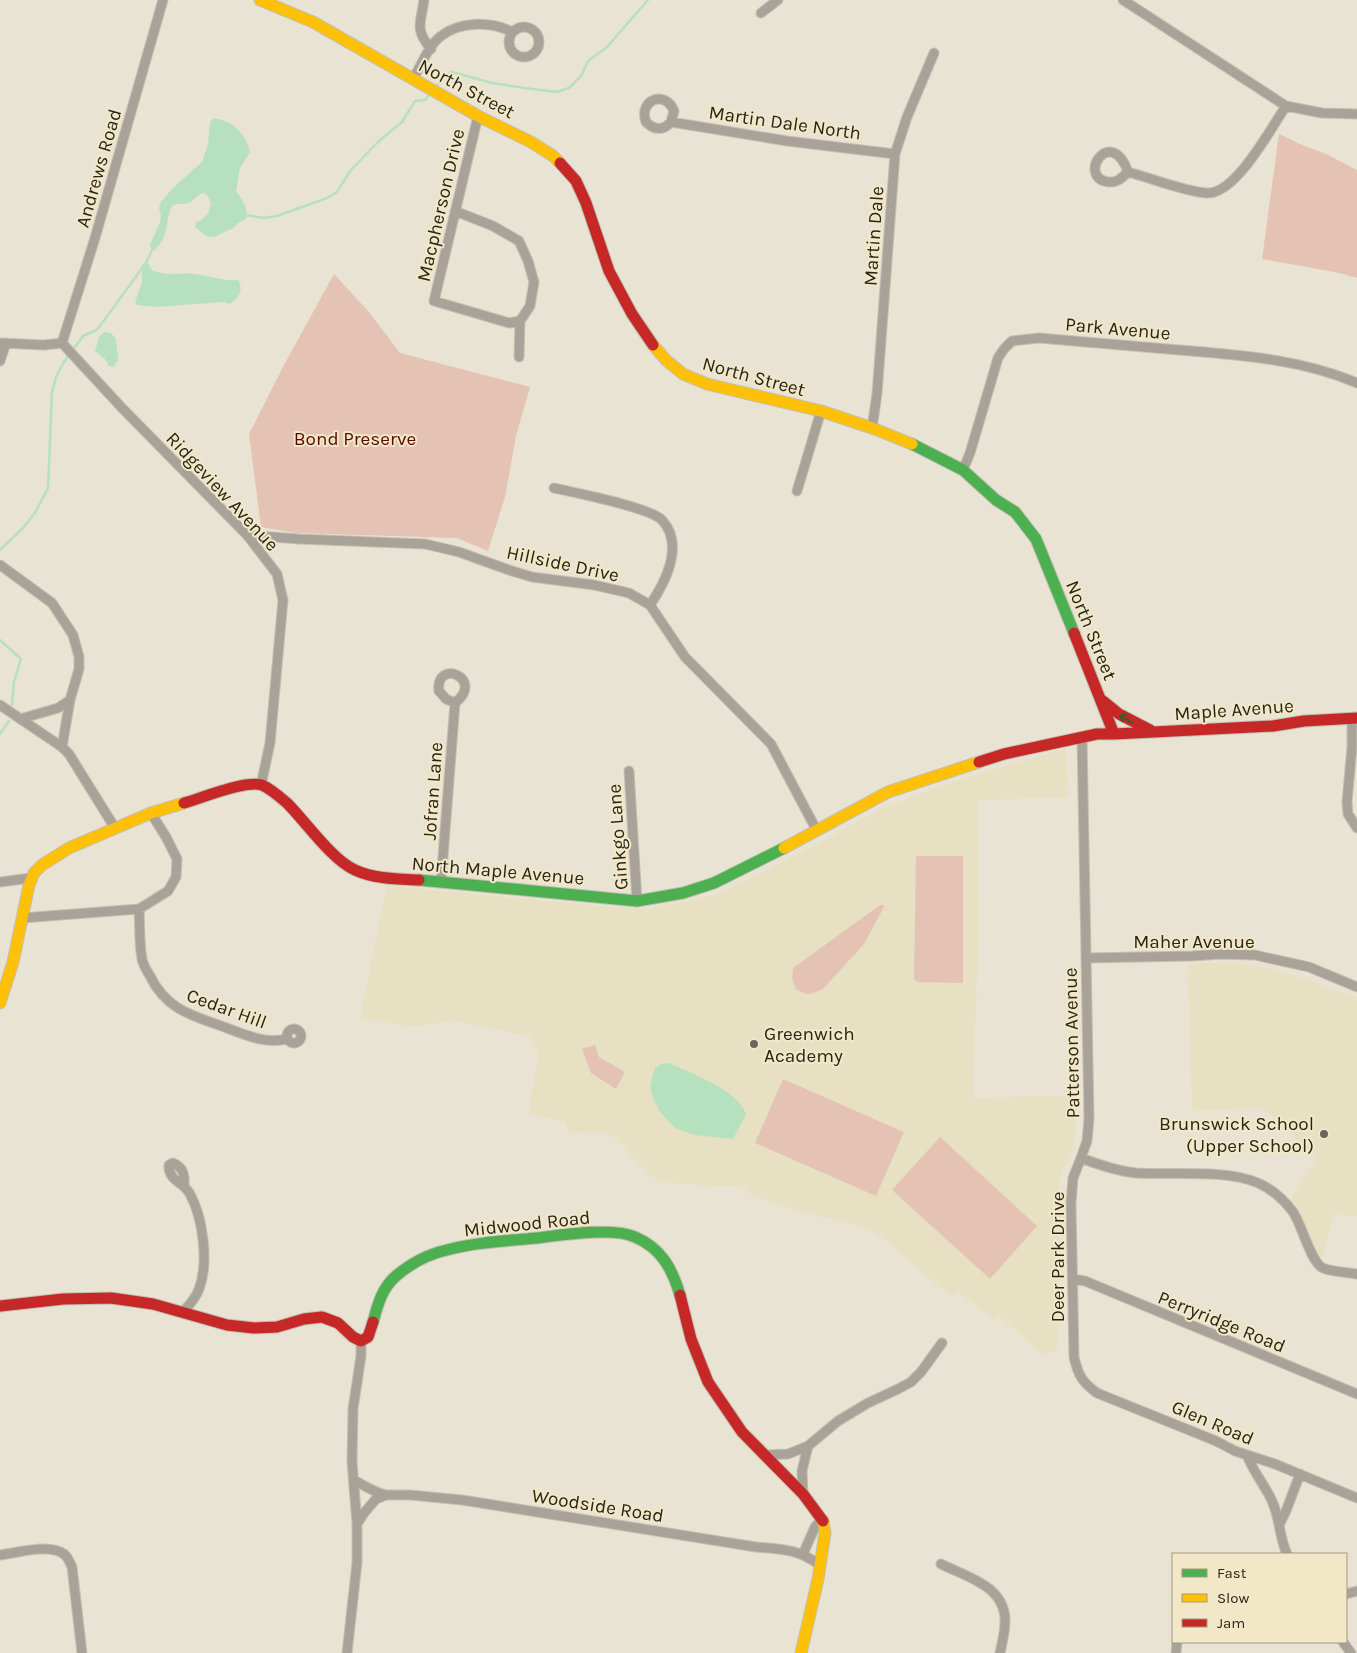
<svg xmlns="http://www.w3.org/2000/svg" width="1357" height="1653" font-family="Karla,sans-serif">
  <rect width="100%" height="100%" fill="#e8e3d2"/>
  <path fill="#e8e0c2" d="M 1066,748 L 1068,797 L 977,800 L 979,927 L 972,1098 L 1076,1095 L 1075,1141 L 1059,1180 L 1059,1342 L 1056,1350 L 1050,1354 L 1044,1354 L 1039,1351 L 998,1315 L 994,1320 L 957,1291 L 952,1298 L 896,1248 L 873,1231 L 828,1218 L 805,1213 L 755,1196 L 742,1187 L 719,1185 L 705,1188 L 699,1185 L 660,1182 L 650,1175 L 616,1139 L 607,1133 L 589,1133 L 581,1132 L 573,1133 L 567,1129 L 566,1122 L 528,1114 L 539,1052 L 529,1036 L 451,1020 L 415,1027 L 360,1018 L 387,886 L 589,905 L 644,909 L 693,901 L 724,891 L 757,876 L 886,807 L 946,784 Z
    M 1207,963 L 1236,963 L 1263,967 L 1296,976 L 1357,998 L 1357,1216 L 1333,1214 L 1322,1259 L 1315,1249 L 1303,1220 L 1291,1199 L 1317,1157 L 1263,1108 L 1192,1111 L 1188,964 Z"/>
  <path fill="#e4c3b5" d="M 1279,134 L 1302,145 L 1326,154 L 1357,170 L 1357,278 L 1335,272 L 1262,259 Z
    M 334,274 L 369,312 L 400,353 L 530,387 L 516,436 L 505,497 L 488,551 L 457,538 L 296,533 L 261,527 L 249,434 L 284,365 Z
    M 916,856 L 963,856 L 963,983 L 918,982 L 914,979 Z
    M 880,905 L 884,905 L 884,907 L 864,944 L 823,989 L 811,994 L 806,994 L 796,989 L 792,978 L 793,968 Z
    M 595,1045 L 599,1057 L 625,1072 L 616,1089 L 591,1073 L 582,1049 Z
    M 783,1079 L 904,1132 L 876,1196 L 755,1143 Z
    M 940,1137 L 1037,1226 L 990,1279 L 892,1190 Z"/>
  <path fill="#b7e0be" d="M 214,118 C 233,121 245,133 250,152 L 240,168 L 236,191 C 242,200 249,208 246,219 L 238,223 L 232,229 L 228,230 L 215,237 L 206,236 L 195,227 L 197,221 L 200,221 L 208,214 L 211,203 C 204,183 196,200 189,203 C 182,205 177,202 172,206 C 164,223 171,233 155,250 L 152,250 L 150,245 L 160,222 L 161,216 L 159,208 L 161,202 L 172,189 L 202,162 L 208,144 L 210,122 Z
    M 147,261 L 152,270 C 168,277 179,272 195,274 C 209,276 223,281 238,280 C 244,290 239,297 230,304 L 223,302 L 156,307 L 137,305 L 135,302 L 142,282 L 142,265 Z
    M 104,332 L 111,333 L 116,339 L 118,360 L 114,367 L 109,366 L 105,359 L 95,351 L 99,337 Z
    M 669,1063 C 692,1074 737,1089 746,1114 L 733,1139 L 694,1135 L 675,1128 L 660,1112 L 653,1098 L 650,1086 L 655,1068 L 661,1064 Z"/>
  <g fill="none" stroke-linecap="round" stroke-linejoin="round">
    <path stroke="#b7e0be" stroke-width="2.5" d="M 436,87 L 445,76 L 452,72 L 492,83 L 524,88 L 557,92 L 569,88 L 581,76 L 588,61 L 607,47 L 648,0
      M 246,215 L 264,218 L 277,216 L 327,198 L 337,192 L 350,171 L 378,142 L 402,122 L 415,101 L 425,100 L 431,93
      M 146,263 L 153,248
      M 0,550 L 22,529 L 35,513 L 48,488 L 52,392 L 56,377 L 64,362 L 83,336 L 97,330 L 143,267
      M 0,640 L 21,659 L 14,682 L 12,705
      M 0,734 L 9,721"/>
    <g stroke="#c4c0b2" stroke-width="11">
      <path id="street" d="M 424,0 C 421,23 414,29 431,49
        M 1123,0 L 1286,106 L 1322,113 L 1357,114
        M 761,13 L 778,0
        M509 42a15 15 0 1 1 30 0a15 15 0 1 1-30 0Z
        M 413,79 C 421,66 428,46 441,36 C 460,21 492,21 512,32
        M 478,116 L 434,301 L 509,323 L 520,321
        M 671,122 L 674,111 C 665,89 638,100 646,122 C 654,130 663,131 671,122 L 787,141 L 895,154
        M 1128,172 C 1122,178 1117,183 1108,182 C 1076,177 1111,124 1128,172 C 1151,178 1183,191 1206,193 C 1235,196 1271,128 1286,106
        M 455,211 L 493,226 L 519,241 L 528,261 L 534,282 L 530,306 L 520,321 L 519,357
        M 0,343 L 44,345 L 62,343 L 123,409 L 247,535 L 277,574 L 283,600 L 270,743 L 261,785
        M 62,343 L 95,238 L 163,0
        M 0,361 L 6,343
        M 872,428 L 877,394 L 895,154 L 907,117 L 934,53
        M 963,470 L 970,453 L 998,358 L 1004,349 L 1012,341 L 1039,338 C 1085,342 1132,346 1179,350 C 1239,355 1301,359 1357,383
        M 554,488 C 576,493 649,507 662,520 C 685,545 665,583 650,605
        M 797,491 L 821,411
        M 247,535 L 299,539 L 425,544 L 459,552 L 509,570 L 532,577 L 594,585 L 629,593 L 650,605 L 685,657 L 771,744 L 817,831
        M 0,565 L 52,603 L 73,635 L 79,657 L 79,669 L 70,700 L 62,747
        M 0,705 L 62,747 L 69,754 L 115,828
        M 20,719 L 58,708 L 70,700
        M 1352,719 L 1352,747 L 1347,802 L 1348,814 L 1357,828
        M 1082,737 L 1089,1119 L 1087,1141 L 1081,1158 C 1099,1165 1117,1171 1136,1173 C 1172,1175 1226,1169 1258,1183 C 1272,1189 1284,1200 1293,1212 C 1302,1225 1311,1263 1323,1268 C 1333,1272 1346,1272 1357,1274
        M 629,771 L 637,901
        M 0,882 L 31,878
        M 441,882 L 455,703 C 486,678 435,658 439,691 L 446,699 L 455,703
        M 139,909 C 140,925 139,943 142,959 C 143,965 147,971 150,976 C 167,1011 194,1016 227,1028 C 248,1036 266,1044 287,1039
        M 22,918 L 139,909 L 168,891 L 176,877 L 177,859 L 166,837 L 151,813
        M 1086,958 L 1192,956 L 1222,954 L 1255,955 L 1309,967 L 1357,987
        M287 1036a7 7 0 1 1 14 0a7 7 0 1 1-14 0Z
        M 1081,1158 L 1073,1178 L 1071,1204 L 1074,1357 C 1078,1375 1082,1382 1097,1393 L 1216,1441 L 1235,1451 L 1275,1464 L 1357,1498
        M 1073,1279 L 1085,1281 L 1357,1394
        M 184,1311 C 190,1304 196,1298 199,1289 C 209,1263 203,1218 190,1194 C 184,1182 168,1181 169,1165 L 173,1163 C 183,1167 185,1175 184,1185
        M 764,1455 L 788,1454 L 808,1446 L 838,1421 L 868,1403 L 898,1389 L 911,1382 L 921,1372 L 942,1343
        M 1247,1455 C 1253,1472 1265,1485 1272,1501 C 1280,1518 1279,1537 1287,1554
        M 354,1480 C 365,1486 373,1492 386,1495
        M 803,1494 L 802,1471 L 808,1446
        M 1280,1523 L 1286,1511 L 1300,1474
        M 357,1524 L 364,1513 L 376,1499 L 386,1495 L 410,1495 L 462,1500 L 756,1547 C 782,1549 799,1549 821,1566
        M 803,1554 L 815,1527 L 822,1519
        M 0,1555 C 17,1553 49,1543 64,1554 C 68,1557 70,1563 72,1567 L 82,1653
        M 941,1564 C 967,1577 1006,1586 1005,1622 C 1005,1632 1002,1643 1000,1653
        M 1346,1594 L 1357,1591
        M 1343,1642 L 1351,1653
        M 347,1653 L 357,1563 L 357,1524 L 352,1462 L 353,1409 L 361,1356 L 361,1341
        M 1176,1653 L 1177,1642"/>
    </g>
    <g stroke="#c4c0b2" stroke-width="13">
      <path id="fast" d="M 912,444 L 963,470 L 996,500 L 1015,512 L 1036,539 L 1074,633
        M 419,880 L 637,901 L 683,893 L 714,883 L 784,848
        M 373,1322 C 378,1304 382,1288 396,1276 C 410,1264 429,1254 447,1250 C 476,1242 507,1241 537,1238 C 562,1235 613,1227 635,1237 C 661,1248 672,1268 680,1295"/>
    </g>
    <g stroke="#c4c0b2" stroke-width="13">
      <path id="slow" d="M 260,0 L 313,22 L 478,116 L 531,142 L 553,156 L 560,163
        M 653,345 L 666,360 L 683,374 L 707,384 L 821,411 L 872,428 L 912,444
        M 784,848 L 888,792 L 979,762
        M 0,1003 L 13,962 L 29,885 L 34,873 L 42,865 L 69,848 L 151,813 L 184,803
        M 801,1653 L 818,1579 L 825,1533 L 823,1521"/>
    </g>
    <g stroke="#c4c0b2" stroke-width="13">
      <path id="jam" d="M 560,163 L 576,181 L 586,203 L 609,271 L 632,314 L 653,345
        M 1074,633 L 1114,734 L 1273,726 L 1304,721 L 1357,718
        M 1103,701 L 1119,714 L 1150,730
        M 979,762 L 1004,754 L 1097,734 L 1114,734
        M 184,803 C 202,798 245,780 262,785 C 271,789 280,797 287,803 C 306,822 332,860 355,870 C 374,879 398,879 419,880
        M 680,1295 L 691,1339 L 708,1382 L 742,1432 L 803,1494 L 823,1521
        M 0,1306 L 63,1299 L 111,1298 L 153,1304 L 227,1325 L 254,1328 L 277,1327 L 304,1319 L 322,1317 L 338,1323 L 353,1337 L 361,1341 L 368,1337 L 373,1322"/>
    </g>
    <use href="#street" stroke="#a9a299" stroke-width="9"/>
    <use href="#fast" stroke="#4caf50" stroke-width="11"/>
    <use href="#slow" stroke="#ffc107" stroke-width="11"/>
    <use href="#jam" stroke="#c62828" stroke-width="11"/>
  </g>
  <defs><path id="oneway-shaft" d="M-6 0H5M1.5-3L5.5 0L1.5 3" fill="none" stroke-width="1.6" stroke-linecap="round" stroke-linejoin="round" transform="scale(1.25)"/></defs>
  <use stroke="#365c2f" href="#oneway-shaft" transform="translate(1126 719) rotate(-150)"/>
  <g fill="#6b685a" stroke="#f2e8c8" stroke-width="2">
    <circle cx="754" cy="1044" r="5"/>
    <circle cx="1324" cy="1134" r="5"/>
  </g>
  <g text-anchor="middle" stroke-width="4" stroke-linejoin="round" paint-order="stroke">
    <g font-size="19" fill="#282519" stroke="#f2e8c8">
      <text transform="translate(467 88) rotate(28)" y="7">North Street</text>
      <text transform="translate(785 122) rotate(8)" y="7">Martin Dale North</text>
      <text transform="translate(98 168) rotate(-74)" y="7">Andrews Road</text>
      <text transform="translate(440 205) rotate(-77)" y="7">Macpherson Drive</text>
      <text transform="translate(873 236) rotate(-86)" y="7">Martin Dale</text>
      <text transform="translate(1118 328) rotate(5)" y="7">Park Avenue</text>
      <text transform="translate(754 376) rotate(15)" y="7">North Street</text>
      <text transform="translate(223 491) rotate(47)" y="7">Ridgeview Avenue</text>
      <text transform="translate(563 563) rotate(12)" y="7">Hillside Drive</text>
      <text transform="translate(1092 630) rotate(68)" y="7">North Street</text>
      <text transform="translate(1234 709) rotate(-4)" y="7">Maple Avenue</text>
      <text transform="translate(432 791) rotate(-86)" y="7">Jofran Lane</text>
      <text transform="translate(617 837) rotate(-94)" y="7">Ginkgo Lane</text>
      <text transform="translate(498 870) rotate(5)" y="7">North Maple Avenue</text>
      <text x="1194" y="948">Maher Avenue</text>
      <text transform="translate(227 1008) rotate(20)" y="7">Cedar Hill</text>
      <text transform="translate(1071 1043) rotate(-91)" y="7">Patterson Avenue</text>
      <text transform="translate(527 1223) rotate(-6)" y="7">Midwood Road</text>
      <text transform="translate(1057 1257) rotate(-90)" y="7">Deer Park Drive</text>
      <text transform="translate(1222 1321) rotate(22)" y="7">Perryridge Road</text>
      <text transform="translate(1213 1422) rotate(23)" y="7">Glen Road</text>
      <text transform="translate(598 1505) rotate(9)" y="7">Woodside Road</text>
    </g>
    <g font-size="19" fill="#5a0901" stroke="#f2e8c8">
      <text x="355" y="445">Bond Preserve</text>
    </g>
    <g font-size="19" fill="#282519" stroke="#f2e8c8" text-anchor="start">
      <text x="764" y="1040">Greenwich<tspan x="764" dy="22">Academy</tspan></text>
      <text x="1314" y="1130" text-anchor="end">Brunswick School<tspan x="1314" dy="22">(Upper School)</tspan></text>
    </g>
  </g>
  <rect x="1172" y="1553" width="175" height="90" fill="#f2e8c8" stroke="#a19a82"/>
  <rect x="1182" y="1569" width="25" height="8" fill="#4caf50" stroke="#a19a82"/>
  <text x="1217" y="1578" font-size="15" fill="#282519">Fast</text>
  <rect x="1182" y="1594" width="25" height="8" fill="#ffc107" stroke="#a19a82"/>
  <text x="1217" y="1603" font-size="15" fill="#282519">Slow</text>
  <rect x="1182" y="1619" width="25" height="8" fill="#c62828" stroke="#a19a82"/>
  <text x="1217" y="1628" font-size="15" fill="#282519">Jam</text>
</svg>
